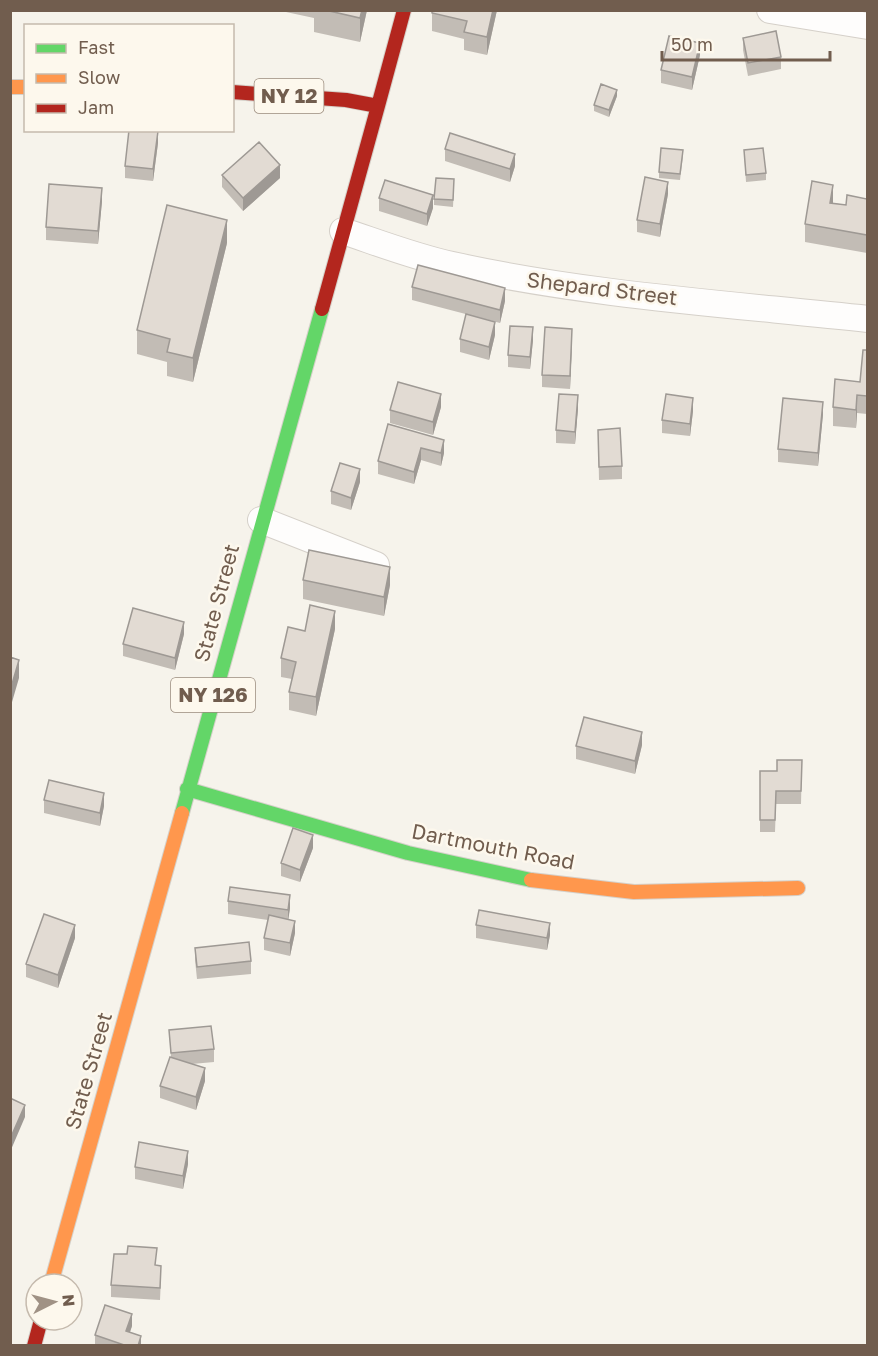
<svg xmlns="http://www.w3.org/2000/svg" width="878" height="1356" font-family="'Golos Text',sans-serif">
  <rect width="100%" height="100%" fill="#f6f3eb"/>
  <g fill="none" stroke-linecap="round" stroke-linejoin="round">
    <g stroke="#d5d0c9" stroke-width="28">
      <path id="street" d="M 770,10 L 868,26
        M 343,231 C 379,243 415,257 452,265 C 588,295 729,304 868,319
        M 261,520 L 376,565"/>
    </g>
    <g stroke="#d5d0c9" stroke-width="16">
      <path id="fast" d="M 187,789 L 408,853 L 531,880
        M 182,813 L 322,309"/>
    </g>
    <g stroke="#d5d0c9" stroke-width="16">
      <path id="slow" d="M 10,87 L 26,87
        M 531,880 L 634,892 L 798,888
        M 51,1284 L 182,813"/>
    </g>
    <g stroke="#d5d0c9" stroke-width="16">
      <path id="jam" d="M 232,92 L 346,100 L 378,106 L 404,10
        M 322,309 L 378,106
        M 34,1346 L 41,1320"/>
    </g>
    <use href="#street" stroke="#fefdfc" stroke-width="26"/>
    <use href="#fast" stroke="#63d668" stroke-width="14"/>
    <use href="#slow" stroke="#ff974d" stroke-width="14"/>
    <use href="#jam" stroke="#b3261e" stroke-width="14"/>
  </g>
  <path fill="#c2bcb5" d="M 286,10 L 367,10 L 360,42 L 314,32 L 314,18 L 286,12 Z
    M 497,10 L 487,55 L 464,50 L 464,39 L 432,31 L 432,13 Z
    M 743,38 L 781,57 L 781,69 L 748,76 L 743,50 Z
    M 700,55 L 692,90 L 661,83 L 661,70 Z
    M 617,96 L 609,117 L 594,111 L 594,105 Z
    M 158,143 L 153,181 L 125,178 L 125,166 Z
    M 445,149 L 515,166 L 510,182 L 445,161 Z
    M 744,150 L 766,173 L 766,180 L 746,182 Z
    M 683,156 L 680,180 L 659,178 L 659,172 Z
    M 222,175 L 280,178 L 243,211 L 222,187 Z
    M 454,185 L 453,207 L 434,205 L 434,199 Z
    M 668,194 L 660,237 L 637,232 L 637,220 Z
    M 379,198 L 433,208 L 427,226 L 379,211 Z
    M 867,199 L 867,253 L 805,242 L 805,224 L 833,203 L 846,205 Z
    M 102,201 L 98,244 L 46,240 L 46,227 Z
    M 227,243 L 193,382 L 167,376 L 167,362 L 137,354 L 137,330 Z
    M 412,287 L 505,301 L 500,323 L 412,300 Z
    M 495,335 L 489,360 L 460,352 L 460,339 Z
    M 533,340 L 530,369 L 508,367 L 508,355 Z
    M 572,341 L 570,389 L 542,387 L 542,375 Z
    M 867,350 L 867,414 L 857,413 L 856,428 L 833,426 L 833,407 L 860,382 Z
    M 441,407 L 433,435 L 390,423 L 390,410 Z
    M 578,408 L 575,444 L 556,443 L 556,430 Z
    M 693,411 L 690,436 L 662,433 L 662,420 Z
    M 823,414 L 818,466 L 778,462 L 778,449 Z
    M 388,424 L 444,453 L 441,466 L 421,460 L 414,484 L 378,474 L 378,461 Z
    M 598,430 L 622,466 L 622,479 L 599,480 Z
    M 360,482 L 351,510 L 331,504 L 331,491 Z
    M 303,580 L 390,585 L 384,616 L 303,599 Z
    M 335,629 L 316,716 L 289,710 L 289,692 L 292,679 L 281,677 L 281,658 Z
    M 184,634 L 175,670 L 123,656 L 123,644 Z
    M 642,745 L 635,774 L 576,759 L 576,746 Z
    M 802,760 L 801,804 L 776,804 L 775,832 L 760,832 L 760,771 L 777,771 Z
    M 44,800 L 104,806 L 100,826 L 44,813 Z
    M 313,848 L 300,882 L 281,876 L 281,863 Z
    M 228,901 L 290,908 L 288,919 L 295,933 L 290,956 L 264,950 L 264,938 L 268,920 L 228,914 Z
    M 476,925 L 550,935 L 547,950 L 476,938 Z
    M 75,938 L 58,988 L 26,977 L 26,964 Z
    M 195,948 L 251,961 L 251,974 L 197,979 L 195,960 Z
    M 169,1030 L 214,1049 L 214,1062 L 192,1064 L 205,1081 L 196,1110 L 160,1098 L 160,1086 L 171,1057 Z
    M 188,1164 L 183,1189 L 135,1179 L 135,1167 Z
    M 156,1265 L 161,1278 L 160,1300 L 111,1297 L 111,1285 Z
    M 132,1326 L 130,1332 L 141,1346 L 95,1346 L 95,1335 Z"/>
  <path fill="#9e9994" d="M 362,10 L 367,10 L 360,42 L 360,18 Z
    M 493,10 L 497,10 L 487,55 L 487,37 Z
    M 700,43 L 700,55 L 692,90 L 692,77 Z
    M 617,90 L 617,96 L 609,117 L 609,110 Z
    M 158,131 L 158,143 L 153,181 L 153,169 Z
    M 515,154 L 515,166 L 510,182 L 510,169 Z
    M 280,165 L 280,178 L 243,211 L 243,198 Z
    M 668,182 L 668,194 L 660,237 L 660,224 Z
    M 833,185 L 833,203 L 830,203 Z
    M 102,188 L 102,201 L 98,244 L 98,231 Z
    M 433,195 L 433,208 L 427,226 L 427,214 Z
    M 227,220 L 227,243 L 193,382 L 193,358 Z
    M 505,288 L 505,301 L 500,323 L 500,310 Z
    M 495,322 L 495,335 L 489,360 L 489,347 Z
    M 533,327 L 533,340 L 530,369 L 530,357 Z
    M 572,329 L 572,341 L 570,389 L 570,376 Z
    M 441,394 L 441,407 L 433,435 L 433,422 Z
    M 578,395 L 578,408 L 575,444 L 575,432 Z
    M 857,395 L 857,413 L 856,428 L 856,410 Z
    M 693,398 L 693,411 L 690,436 L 690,424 Z
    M 823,402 L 823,414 L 818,466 L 818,453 Z
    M 444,440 L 444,453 L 441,466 L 441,453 Z
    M 421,448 L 421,460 L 414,484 L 414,472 Z
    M 360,469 L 360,482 L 351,510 L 351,498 Z
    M 390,567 L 390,585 L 384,616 L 384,597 Z
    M 335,611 L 335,629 L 316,716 L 316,697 Z
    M 184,622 L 184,634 L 175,670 L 175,658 Z
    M 19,660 L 19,678 L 10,709 L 10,691 Z
    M 642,732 L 642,745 L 635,774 L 635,761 Z
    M 104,793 L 104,806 L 100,826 L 100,813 Z
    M 313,835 L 313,848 L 300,882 L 300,870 Z
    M 290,895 L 290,908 L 288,922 L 288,910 Z
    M 295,921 L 295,933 L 290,956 L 290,943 Z
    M 550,923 L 550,935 L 547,950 L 547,938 Z
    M 75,925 L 75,938 L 58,988 L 58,975 Z
    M 205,1068 L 205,1081 L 196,1110 L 196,1097 Z
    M 25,1105 L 25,1117 L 10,1152 L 10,1139 Z
    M 188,1151 L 188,1164 L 183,1189 L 183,1176 Z
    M 132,1314 L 132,1326 L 126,1343 L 126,1331 Z
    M 141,1336 L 141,1346 L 138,1346 Z"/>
  <path fill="#e2dbd3" stroke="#9e9994" stroke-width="1.5" d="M 325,10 L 362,10 L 360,18 Z
    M 432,10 L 493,10 L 487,37 L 464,32 L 467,21 L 432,13 Z
    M 776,31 L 781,57 L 748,63 L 743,38 Z
    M 669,36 L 700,43 L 692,77 L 661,70 Z
    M 601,84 L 617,90 L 609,110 L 594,105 Z
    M 129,130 L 158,131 L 153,169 L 125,166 Z
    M 450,133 L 515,154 L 510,169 L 445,149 Z
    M 259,142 L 280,165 L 243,198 L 222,175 Z
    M 661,148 L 683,150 L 680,174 L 659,172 Z
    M 763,148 L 766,173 L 746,175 L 744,150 Z
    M 645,177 L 668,182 L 660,224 L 637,220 Z
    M 436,178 L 454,179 L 453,200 L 434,199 Z
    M 385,180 L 433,195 L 427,214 L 379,198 Z
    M 812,181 L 833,185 L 830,203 L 846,205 L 847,195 L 867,199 L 867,235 L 805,224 Z
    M 49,184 L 102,188 L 98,231 L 46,227 Z
    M 167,205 L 227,220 L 193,358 L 167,352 L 170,339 L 137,330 Z
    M 418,265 L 505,288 L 500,310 L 412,287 Z
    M 466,314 L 495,322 L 489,347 L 460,339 Z
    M 510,326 L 533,327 L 530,357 L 508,355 Z
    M 545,327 L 572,329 L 570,376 L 542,375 Z
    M 863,350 L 867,350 L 867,396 L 857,395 L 856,410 L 833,407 L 835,379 L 860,382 Z
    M 398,382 L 441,394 L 433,422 L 390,410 Z
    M 559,394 L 578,395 L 575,432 L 556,430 Z
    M 666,394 L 693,398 L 690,424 L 662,420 Z
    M 783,398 L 823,402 L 818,453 L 778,449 Z
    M 388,424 L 444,440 L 441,453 L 421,448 L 414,472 L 378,461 Z
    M 620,428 L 622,466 L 599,467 L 598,430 Z
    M 340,463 L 360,469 L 351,498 L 331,491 Z
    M 309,550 L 390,567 L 384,597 L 303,580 Z
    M 310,605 L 335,611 L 316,697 L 289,692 L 296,662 L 281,658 L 288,627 L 305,631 Z
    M 133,608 L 184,622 L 175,658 L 123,644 Z
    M 10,657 L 19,660 L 10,691 Z
    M 584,717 L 642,732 L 635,761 L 576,746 Z
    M 777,760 L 802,760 L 801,791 L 776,791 L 775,820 L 760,820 L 760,771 L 777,771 Z
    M 49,780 L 104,793 L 100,813 L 44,800 Z
    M 293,828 L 313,835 L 300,870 L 281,863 Z
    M 230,887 L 290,895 L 288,910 L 228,901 Z
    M 479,910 L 550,923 L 547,938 L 476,925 Z
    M 44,914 L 75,925 L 58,975 L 26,964 Z
    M 269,915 L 295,921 L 290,943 L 264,938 Z
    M 249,942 L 251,961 L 197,967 L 195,948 Z
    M 211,1026 L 214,1049 L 171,1053 L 169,1030 Z
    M 170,1057 L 205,1068 L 196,1097 L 160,1086 Z
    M 10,1098 L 25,1105 L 10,1139 Z
    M 139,1142 L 188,1151 L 183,1176 L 135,1167 Z
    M 128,1246 L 157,1248 L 155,1265 L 161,1266 L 160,1288 L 111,1285 L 114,1254 L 127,1254 Z
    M 105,1305 L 132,1314 L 126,1331 L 141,1336 L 138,1346 L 127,1346 L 95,1335 Z"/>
  <g text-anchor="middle" stroke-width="5" stroke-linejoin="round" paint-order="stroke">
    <g fill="#fdf8ed" stroke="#9b8c7e" stroke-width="1.5">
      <rect x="254.5" y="79" width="69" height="34" rx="4.5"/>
      <rect x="171" y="678" width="84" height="34" rx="4.5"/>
    </g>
    <g font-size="20" font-weight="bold" fill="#715d4e">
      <text x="289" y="103">NY 12</text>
      <text x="213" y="702">NY 126</text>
    </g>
    <g font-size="21" fill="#715d4e" stroke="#fdf8ed">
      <text transform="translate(602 289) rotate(7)" y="7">Shepard Street</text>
      <text transform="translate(217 603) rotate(-75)" y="7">State Street</text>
      <text transform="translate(493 847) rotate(11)" y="7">Dartmouth Road</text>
      <text transform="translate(89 1071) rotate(-74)" y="7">State Street</text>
    </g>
  </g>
  <rect width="878" height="1356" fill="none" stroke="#715d4e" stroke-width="24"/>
  <rect x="24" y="24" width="210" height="108" fill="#fdf8ed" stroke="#c5baad" stroke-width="1.5"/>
  <rect x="36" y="44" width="30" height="9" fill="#63d668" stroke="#c5baad" stroke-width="1.5"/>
  <text x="78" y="54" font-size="18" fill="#715d4e">Fast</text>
  <rect x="36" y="74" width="30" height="9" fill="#ff974d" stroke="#c5baad" stroke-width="1.5"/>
  <text x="78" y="84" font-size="18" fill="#715d4e">Slow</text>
  <rect x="36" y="104" width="30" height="9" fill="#b3261e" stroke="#c5baad" stroke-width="1.5"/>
  <text x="78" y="114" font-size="18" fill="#715d4e">Jam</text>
  <g transform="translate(54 1302) rotate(84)"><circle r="28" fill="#fdf8ed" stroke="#c5baad" stroke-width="1.5"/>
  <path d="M0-4.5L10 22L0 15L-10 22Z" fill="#a09285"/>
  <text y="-9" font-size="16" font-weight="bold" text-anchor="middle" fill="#715d4e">N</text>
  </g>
  <path d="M662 51v9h168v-9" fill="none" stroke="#715d4e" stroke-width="3"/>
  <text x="671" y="51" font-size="18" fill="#715d4e" stroke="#fdf8ed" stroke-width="4.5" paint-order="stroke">50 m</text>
</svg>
